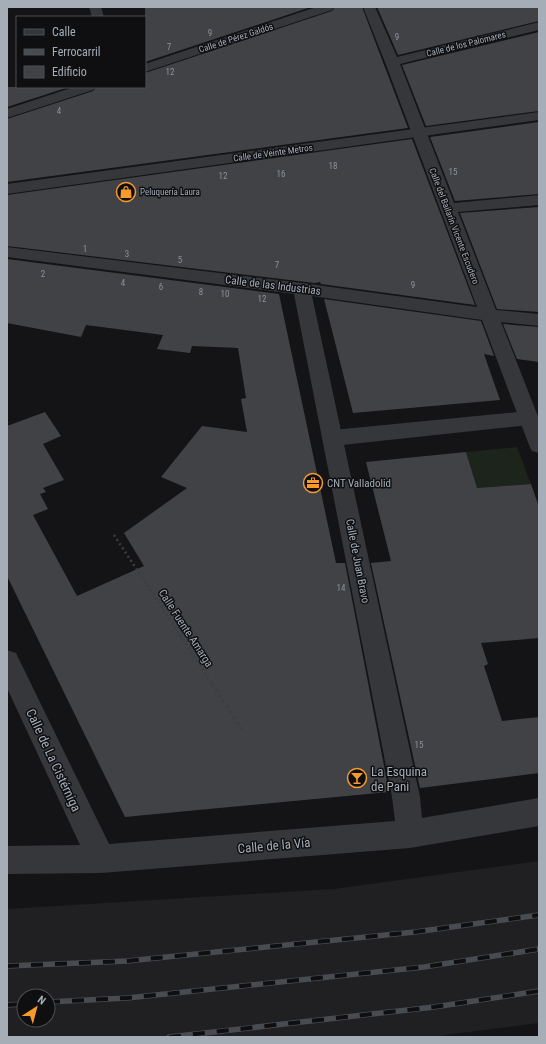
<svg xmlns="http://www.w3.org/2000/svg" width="546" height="1044" font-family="'Roboto Condensed',sans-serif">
  <rect width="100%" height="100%" fill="#141416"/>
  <path fill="#202023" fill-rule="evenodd" d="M 539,861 L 539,1023 L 429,1037 L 7,1037 L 7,909 L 334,889 ZM 24,996 L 48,996 L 48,1020 L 24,1020 Z"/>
  <path fill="#1c241c" d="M 517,447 L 531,484 L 477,488 L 466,452 Z"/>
  <path fill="#404246" d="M 145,7 L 311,7 L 145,62 Z
    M 335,7 L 362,7 L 408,128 L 7,182 L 7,119 L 93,91 L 96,87 L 145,87 L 145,73 L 332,11 Z
    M 377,7 L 539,7 L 539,21 L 398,55 Z
    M 539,32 L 539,111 L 426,126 L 402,65 Z
    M 7,87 L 69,87 L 7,107 Z
    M 539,122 L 539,194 L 455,201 L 430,137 Z
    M 412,139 L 475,305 L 321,284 L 320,282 L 315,283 L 7,246 L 7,195 Z
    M 539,207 L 539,312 L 497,309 L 460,213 Z
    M 7,259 L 279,294 L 336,563 L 345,563 L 389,792 L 125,817 L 7,576 L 7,426 L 45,412 L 61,436 L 43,444 L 64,480 L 43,488 L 46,492 L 40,494 L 48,509 L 33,515 L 77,596 L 144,566 L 124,533 L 187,488 L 161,477 L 202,426 L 247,432 L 241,399 L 246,398 L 238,348 L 192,346 L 190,353 L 157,349 L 163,335 L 86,325 L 81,337 L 7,323 Z
    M 324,299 L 481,321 L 494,356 L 484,354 L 500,400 L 353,413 Z
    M 503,324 L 539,327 L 539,362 L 517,359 Z
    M 466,452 L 477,488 L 531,484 L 539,507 L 539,638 L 481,643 L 488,664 L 484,666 L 502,721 L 539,717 L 539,773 L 420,788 L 371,563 L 391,561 L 366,462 Z"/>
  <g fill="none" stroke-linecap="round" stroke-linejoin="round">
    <path stroke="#3b3e42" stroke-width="2.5" stroke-dasharray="2 3" stroke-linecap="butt" d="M 114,535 L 213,685"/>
    <path stroke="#3b3e42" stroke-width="3" stroke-dasharray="2.5 4" stroke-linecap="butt" d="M 212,684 L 243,731"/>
    <path fill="#35373b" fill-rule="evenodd" d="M 529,411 L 536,413 L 539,418 L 536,423 L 529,425 L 333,446 L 326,443 L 323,438 L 326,433 L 333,430 Z"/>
    <path fill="#35373b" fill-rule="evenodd" d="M 89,7 L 101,7 L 104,17 L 92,17 Z
      M 316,7 L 334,7 L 332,10 L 145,72 L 145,64 Z
      M 363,7 L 375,7 L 397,57 L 539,22 L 539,30 L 400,64 L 454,203 L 539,195 L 539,205 L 458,212 L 496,310 L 539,314 L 539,326 L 501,322 L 539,419 L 539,453 L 532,451 L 529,445 L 482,320 L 312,296 L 420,797 L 422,818 L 539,798 L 539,826 L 410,848 L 101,873 L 7,874 L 7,846 L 80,845 L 7,688 L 7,650 L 16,653 L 109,844 L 395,821 L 392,797 L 294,294 L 7,257 L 7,247 L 302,283 L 477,307 L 385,62 Z
      M 74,87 L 95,87 L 93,90 L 7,118 L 7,109 Z"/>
    <path fill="#35373b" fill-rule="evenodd" d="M 539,112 L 539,120 L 7,194 L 7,184 Z"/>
    <g stroke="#484b50" stroke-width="5.5">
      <path id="rail" d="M 7,966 L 127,961 L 415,932 L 539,915
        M 48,1002 L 127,998 L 424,967 L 539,949
        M 7,1005 L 24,1004
        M 169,1037 L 434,1007 L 539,991"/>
    </g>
    <use href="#rail" stroke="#0f0f11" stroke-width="4" stroke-dasharray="12" stroke-linecap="butt"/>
  </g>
  <defs>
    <g id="shop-ring" transform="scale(1)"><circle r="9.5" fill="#0f0f11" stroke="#f79a2a" stroke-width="1.5"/><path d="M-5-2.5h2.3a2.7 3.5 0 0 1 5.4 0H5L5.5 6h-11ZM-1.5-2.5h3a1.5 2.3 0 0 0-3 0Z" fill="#f79a2a"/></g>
    <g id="office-ring" transform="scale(1)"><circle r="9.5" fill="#0f0f11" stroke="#f79a2a" stroke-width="1.5"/><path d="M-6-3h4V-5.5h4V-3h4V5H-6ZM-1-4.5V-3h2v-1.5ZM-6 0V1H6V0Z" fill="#f79a2a"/></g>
    <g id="bar-ring" transform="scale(1)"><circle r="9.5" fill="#0f0f11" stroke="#f79a2a" stroke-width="1.5"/><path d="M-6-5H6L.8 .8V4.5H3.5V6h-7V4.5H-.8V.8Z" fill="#f79a2a"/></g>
  </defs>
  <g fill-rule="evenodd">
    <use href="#shop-ring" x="126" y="192"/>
    <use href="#office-ring" x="313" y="483"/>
    <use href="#bar-ring" x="357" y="778"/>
  </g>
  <g text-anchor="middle" stroke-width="3" stroke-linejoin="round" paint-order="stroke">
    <g font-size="9" fill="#8c929b">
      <text x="210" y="36">9</text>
      <text x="397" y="40">9</text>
      <text x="169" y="50">7</text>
      <text x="170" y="75">12</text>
      <text x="59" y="114">4</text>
      <text x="333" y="169">18</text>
      <text x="453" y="175">15</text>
      <text x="281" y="177">16</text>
      <text x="223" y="179">12</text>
      <text x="85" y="252">1</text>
      <text x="127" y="257">3</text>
      <text x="180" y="263">5</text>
      <text x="277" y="268">7</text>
      <text x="43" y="277">2</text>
      <text x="123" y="286">4</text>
      <text x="413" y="288">9</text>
      <text x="161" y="290">6</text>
      <text x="201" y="295">8</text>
      <text x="225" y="297">10</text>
      <text x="262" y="302">12</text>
      <text x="341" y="591">14</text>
      <text x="419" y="748">15</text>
    </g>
    <g font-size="9" fill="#a5adb7" stroke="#0f0f11">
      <text transform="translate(236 38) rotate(-18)" y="3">Calle de Pérez Galdós</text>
      <text transform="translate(466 44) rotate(-14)" y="3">Calle de los Palomares</text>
      <text transform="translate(273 153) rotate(-8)" y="3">Calle de Veinte Metros</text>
      <text transform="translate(454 226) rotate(69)" y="3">Calle del Bailarín Vicente Escudero</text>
    </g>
    <g font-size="9" fill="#a5adb7" stroke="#0f0f11" text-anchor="start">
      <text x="140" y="195">Peluquería Laura</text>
    </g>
    <g font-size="11" fill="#a5adb7" stroke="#0f0f11">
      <text transform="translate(273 285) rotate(7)" y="4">Calle de las Industrias</text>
      <text transform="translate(358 561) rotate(79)" y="4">Calle de Juan Bravo</text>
      <text transform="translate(186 628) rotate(57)" y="4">Calle Fuente Amarga</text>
    </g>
    <g font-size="11" fill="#a5adb7" stroke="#0f0f11" text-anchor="start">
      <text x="327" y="487">CNT Valladolid</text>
    </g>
    <g font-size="13" fill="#a5adb7" stroke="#0f0f11">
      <text transform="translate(54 760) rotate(65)" y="5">Calle de La Cistérniga</text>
      <text transform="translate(274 845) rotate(-5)" y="5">Calle de la Vía</text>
    </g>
    <g font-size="13" fill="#a5adb7" stroke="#0f0f11" text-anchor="start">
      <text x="371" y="776">La Esquina<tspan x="371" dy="15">de Pani</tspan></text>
    </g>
  </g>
  <rect width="546" height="1044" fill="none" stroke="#a5adb7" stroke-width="16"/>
  <rect x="16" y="16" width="130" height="72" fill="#0f0f11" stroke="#4b4e53"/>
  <rect x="24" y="29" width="20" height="6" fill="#35373b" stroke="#4b4e53"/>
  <text x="52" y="36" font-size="12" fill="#a5adb7">Calle</text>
  <rect x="24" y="49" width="20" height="6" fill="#484b50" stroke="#4b4e53"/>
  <text x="52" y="56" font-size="12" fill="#a5adb7">Ferrocarril</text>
  <rect x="24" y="66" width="20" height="12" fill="#404246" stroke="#4b4e53"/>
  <text x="52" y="76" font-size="12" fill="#a5adb7">Edificio</text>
  <g transform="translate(36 1008) rotate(36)"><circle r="19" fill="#0f0f11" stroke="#4b4e53"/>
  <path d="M0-3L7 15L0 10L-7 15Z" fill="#f79a2a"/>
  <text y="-6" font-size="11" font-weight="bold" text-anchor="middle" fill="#a5adb7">N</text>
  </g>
</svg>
